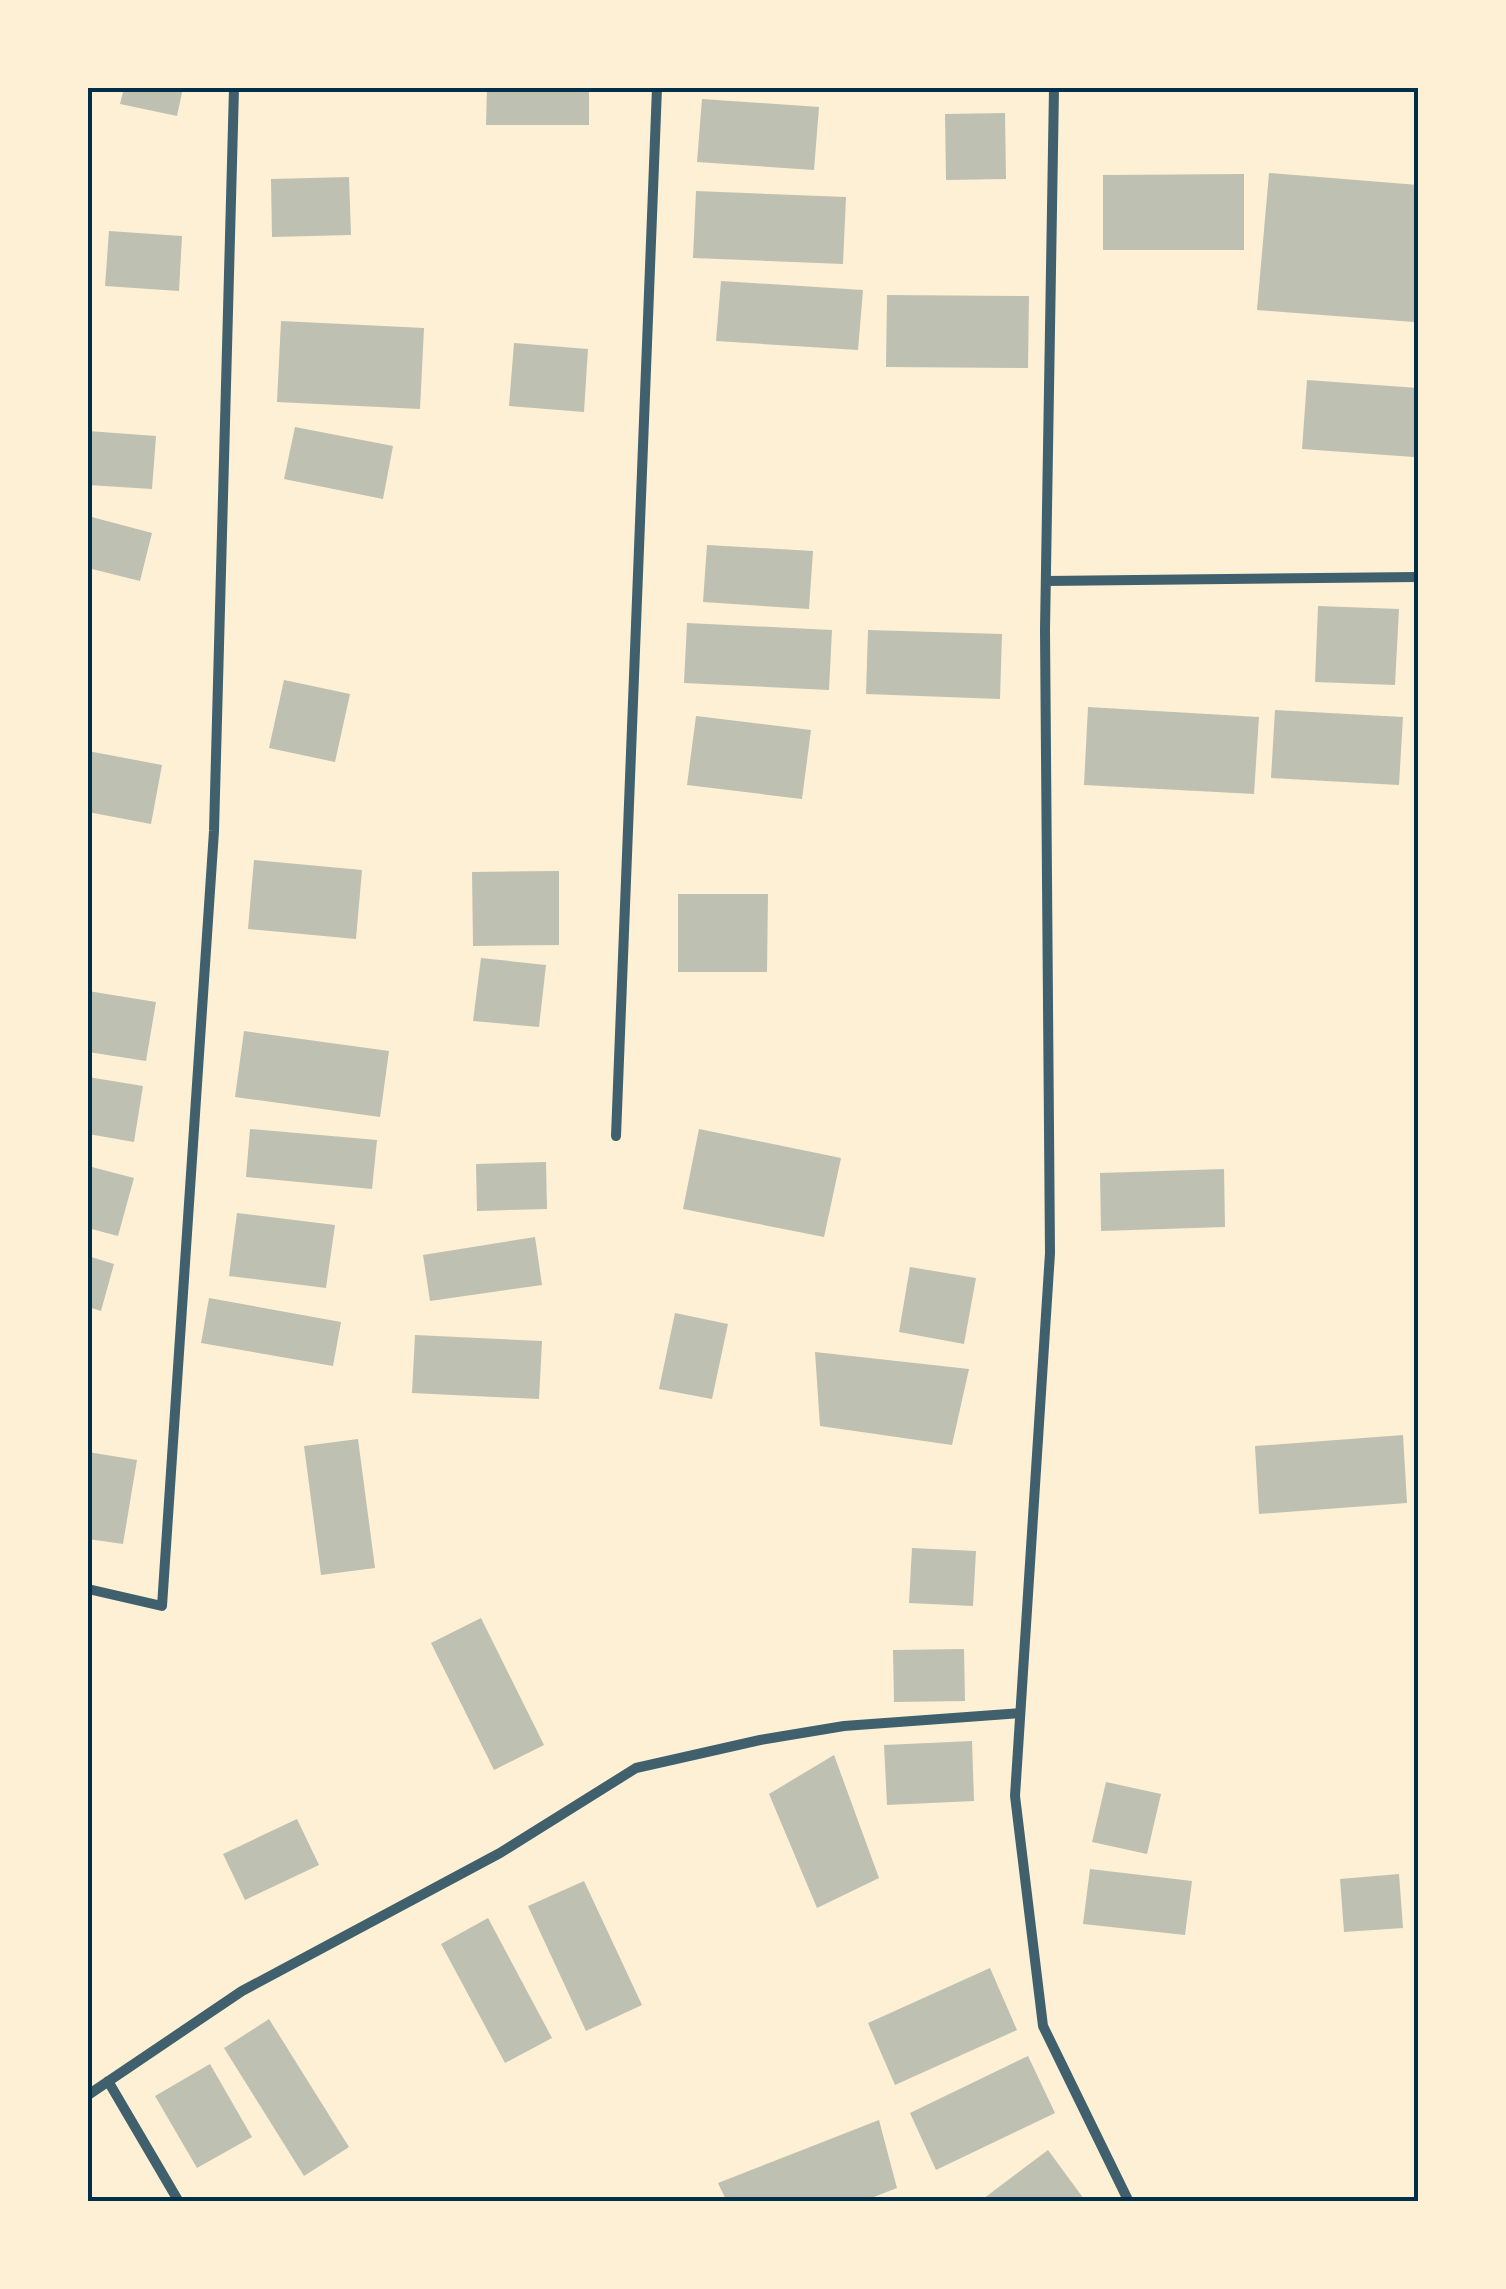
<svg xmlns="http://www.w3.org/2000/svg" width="1506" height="2289" font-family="Arial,sans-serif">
  <rect width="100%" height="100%" fill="#fdf0d5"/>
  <path fill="#bec0b2" d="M 124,88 L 183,88 L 177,116 L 120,104 Z
    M 487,88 L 589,88 L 589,125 L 486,125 Z
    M 702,99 L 819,107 L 814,170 L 697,162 Z
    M 1005,113 L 1006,179 L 946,180 L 945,114 Z
    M 1269,173 L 1418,185 L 1418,273 L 1414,322 L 1257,310 Z
    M 1244,174 L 1244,250 L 1103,250 L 1103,175 Z
    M 349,177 L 351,235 L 272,237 L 271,179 Z
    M 696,191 L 846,197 L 843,264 L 693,258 Z
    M 109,231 L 182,236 L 179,291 L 105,286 Z
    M 721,281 L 863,290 L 858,350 L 716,341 Z
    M 887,295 L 1029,296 L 1028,368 L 886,367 Z
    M 281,321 L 424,328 L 420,409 L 277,402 Z
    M 514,343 L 588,349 L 584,412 L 509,406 Z
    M 1307,380 L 1418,388 L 1414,457 L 1302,449 Z
    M 295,427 L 393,446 L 383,499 L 284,479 Z
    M 88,431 L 156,436 L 152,489 L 88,485 Z
    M 88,516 L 152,533 L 140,581 L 88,568 Z
    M 707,545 L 813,551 L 809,609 L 703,602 Z
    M 1318,606 L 1399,609 L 1395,685 L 1315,682 Z
    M 687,623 L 832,630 L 829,690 L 684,683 Z
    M 868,630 L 1002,634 L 1000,699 L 866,694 Z
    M 284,680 L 350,694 L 335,762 L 269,748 Z
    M 1088,707 L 1259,717 L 1254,794 L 1084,785 Z
    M 1275,710 L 1403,717 L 1399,785 L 1271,778 Z
    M 696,716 L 811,730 L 802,799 L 687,785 Z
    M 88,751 L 162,765 L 151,824 L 88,812 Z
    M 254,860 L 362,870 L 356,939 L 248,929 Z
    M 559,871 L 559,945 L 473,946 L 472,872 Z
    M 678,894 L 768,894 L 767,972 L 678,972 Z
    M 481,958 L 546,965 L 539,1027 L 473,1021 Z
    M 88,991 L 156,1002 L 146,1061 L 88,1052 Z
    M 244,1031 L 389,1051 L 380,1117 L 235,1097 Z
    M 88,1077 L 143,1086 L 134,1142 L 88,1134 Z
    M 250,1129 L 377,1140 L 372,1189 L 246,1177 Z
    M 699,1129 L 841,1158 L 824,1237 L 683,1209 Z
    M 546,1162 L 547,1209 L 477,1211 L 476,1164 Z
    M 88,1166 L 134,1178 L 118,1236 L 88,1228 Z
    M 1224,1169 L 1225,1227 L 1101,1231 L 1100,1173 Z
    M 237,1213 L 335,1225 L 326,1288 L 229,1276 Z
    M 535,1237 L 542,1285 L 430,1301 L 423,1255 Z
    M 88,1256 L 114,1264 L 101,1311 L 88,1307 Z
    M 910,1267 L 976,1278 L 964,1344 L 899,1332 Z
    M 209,1298 L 341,1322 L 333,1366 L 201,1343 Z
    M 675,1313 L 728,1324 L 712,1399 L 659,1389 Z
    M 415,1335 L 542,1341 L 539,1399 L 412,1393 Z
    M 815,1352 L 969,1369 L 952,1445 L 820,1426 Z
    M 1403,1435 L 1407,1503 L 1259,1514 L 1255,1446 Z
    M 358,1439 L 375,1568 L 321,1575 L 304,1446 Z
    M 88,1452 L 137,1460 L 123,1544 L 88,1539 Z
    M 912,1548 L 976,1551 L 973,1606 L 909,1603 Z
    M 481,1618 L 544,1745 L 494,1770 L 431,1643 Z
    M 964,1649 L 965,1701 L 894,1702 L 893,1650 Z
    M 972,1741 L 974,1801 L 887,1805 L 884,1745 Z
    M 834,1755 L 879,1878 L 817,1908 L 769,1794 Z
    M 1106,1782 L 1161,1794 L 1147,1854 L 1092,1842 Z
    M 297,1819 L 319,1865 L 245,1900 L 223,1854 Z
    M 1090,1869 L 1192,1881 L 1185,1935 L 1083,1924 Z
    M 1399,1874 L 1403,1928 L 1344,1932 L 1340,1879 Z
    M 584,1881 L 642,2005 L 586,2031 L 528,1906 Z
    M 488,1918 L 552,2038 L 505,2063 L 441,1944 Z
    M 990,1968 L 1017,2030 L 895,2085 L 868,2023 Z
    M 269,2019 L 349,2147 L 304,2176 L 224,2048 Z
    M 1028,2056 L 1055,2113 L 936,2170 L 910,2113 Z
    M 210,2064 L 252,2137 L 197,2168 L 155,2096 Z
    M 879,2120 L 897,2188 L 861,2202 L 727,2202 L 718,2183 Z
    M 1048,2150 L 1084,2199 L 979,2202 Z"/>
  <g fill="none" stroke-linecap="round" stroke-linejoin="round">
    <path stroke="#3f606c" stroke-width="10" d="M 1054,88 L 1045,630 L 1050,1253 L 1015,1796 L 1043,2026 L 1129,2202
      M 1046,581 L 1418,577
      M 616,1136 L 657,88
      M 88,1589 L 162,1606 L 214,831 L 234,88
      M 108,2081 L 179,2202
      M 88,2095 L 242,1991 L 500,1853 L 636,1768 L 760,1740 L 844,1726 L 1020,1713"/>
  </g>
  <rect width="1506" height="2289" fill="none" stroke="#fdf0d5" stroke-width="180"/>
  <rect x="90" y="90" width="1326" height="2109" fill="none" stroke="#003049" stroke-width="4"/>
</svg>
